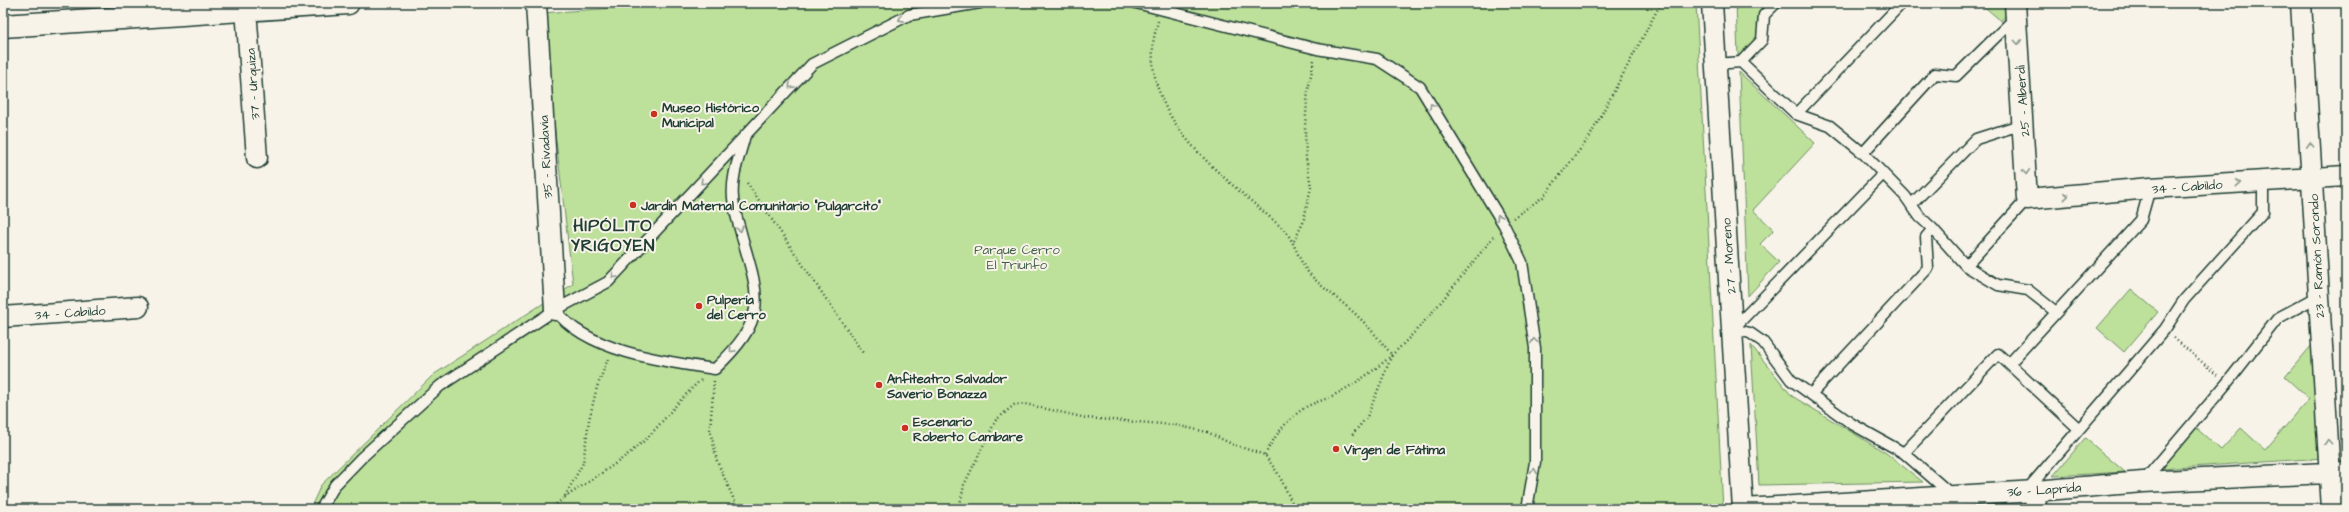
<svg xmlns="http://www.w3.org/2000/svg" width="2349" height="512" font-family="'Architects Daughter',sans-serif">
  <rect width="100%" height="100%" fill="#f7f3e8"/>
  <filter id="ink" filterUnits="userSpaceOnUse"><feTurbulence type="fractalNoise" baseFrequency=".025" numOctaves="2"/><feDisplacementMap in="SourceGraphic" scale="8" xChannelSelector="R" yChannelSelector="G"/><feConvolveMatrix kernelMatrix="1 2 1 2 8 2 1 2 1" color-interpolation-filters="sRGB"/></filter>
  <g filter="url(#ink)">
    <path fill="#bde09a" stroke="#6e8e67" d="M 688,3 L 1696,3 L 1723,509 L 310,509 L 321,485 L 433,375 L 573,284 L 541,13 Z
      M 1736,3 L 1770,4 L 1759,14 L 1758,38 L 1742,57 L 1738,56 Z
      M 1980,3 L 2010,3 L 2010,10 L 2001,21 Z
      M 1739,72 L 1815,143 L 1753,210 L 1774,230 L 1760,244 L 1779,262 L 1748,296 Z
      M 2131,289 L 2158,312 L 2124,352 L 2097,328 Z
      M 2317,339 L 2324,458 L 2160,469 L 2196,428 L 2221,450 L 2241,428 L 2265,450 L 2309,399 L 2285,377 Z
      M 1751,345 L 1792,396 L 1886,453 L 1923,482 L 1759,485 Z
      M 2085,438 L 2125,472 L 2053,476 Z"/>
    <g fill="none" stroke-linecap="round" stroke-linejoin="round">
      <g stroke="#1f3d34" stroke-width="13">
        <path id="lane" d="M 1136,3 L 1317,49 L 1377,59 L 1420,87 L 1504,225 L 1522,262 L 1535,348 L 1535,462 L 1527,509
          M 1741,62 L 1762,40 L 1764,15 L 1776,3
          M 1716,64 L 1741,62 L 1796,114 L 1830,126 L 1863,153 L 1905,196 L 1920,217 L 1933,229 L 1966,266 L 1998,285 L 2028,290 L 2056,312
          M 1796,114 L 1902,3
          M 1863,153 L 1935,74 L 1956,76 L 2016,17
          M 1911,205 L 1976,139 L 2023,124
          M 1966,266 L 2027,199
          M 555,310 C 587,352 666,362 715,369 C 767,319 761,301 742,237 C 739,224 734,212 733,198 C 731,177 739,158 744,139
          M 1733,329 L 1750,333 L 1763,342 L 1791,380 L 1852,424 L 1904,453 L 1952,495
          M 1733,329 L 1883,174
          M 2009,364 L 2078,428
          M 1811,394 L 1928,268 L 1926,237 L 1933,229
          M 1904,453 L 1998,354 L 2009,364 L 2141,220 L 2150,188
          M 2143,482 L 2227,383 L 2278,318 L 2319,296
          M 2026,491 L 2165,329 L 2184,300 L 2263,212 L 2263,181
          M 321,509 L 335,485 L 361,458 L 440,386 L 555,310 L 608,282 L 812,64 L 909,15 L 980,3"/>
      </g>
      <g stroke="#1f3d34" stroke-width="23">
        <path id="street" d="M 536,3 L 555,310
          M 1712,3 L 1743,509
          M 2015,3 L 2027,199 L 2150,188 L 2346,176
          M 2301,3 L 2332,509
          M 246,9 L 257,158
          M 3,317 L 138,307
          M 2035,491 L 2036,509
          M 1743,509 L 2035,491 L 2143,482 L 2346,472"/>
      </g>
      <g stroke="#1f3d34" stroke-width="25">
        <path id="secondary" d="M 3,26 L 348,3"/>
      </g>
      <path stroke="#1f3d34" stroke-width="2.5" stroke-dasharray="1 3" stroke-linecap="butt" d="M 1158,21 C 1156,29 1153,39 1153,47 C 1147,127 1231,181 1282,228 C 1295,240 1297,258 1308,272 C 1321,287 1336,297 1351,310 C 1366,323 1379,339 1392,355 L 1367,417 L 1351,436
        M 747,183 L 863,353
        M 1513,218 L 1543,197 L 1589,138 L 1661,3
        M 1294,241 L 1303,223 L 1311,187 L 1306,158 L 1305,126 L 1308,90 L 1314,60
        M 2174,338 L 2217,375
        M 608,359 L 597,387 L 589,420 L 583,463 L 564,498 C 592,479 621,462 646,439 C 665,420 680,398 701,380
        M 714,381 L 710,429 L 717,461 L 738,509
        M 1265,455 C 1275,435 1287,419 1306,407 C 1315,402 1325,400 1334,395 C 1354,385 1375,370 1392,355 C 1430,319 1462,275 1495,235
        M 550,509 L 564,498
        M 959,509 L 964,485 L 996,420 L 1014,405 L 1025,404 L 1086,418 L 1175,425 L 1207,432 L 1234,445 L 1265,455 L 1279,475 L 1295,509
        M 1064,509 L 1072,505 L 1090,506"/>
      <use href="#lane" stroke="#f7f3e8" stroke-width="10"/>
      <use href="#street" stroke="#f7f3e8" stroke-width="20"/>
      <use href="#secondary" stroke="#f7f3e8" stroke-width="22"/>
    </g>
    <defs><path id="oneway-chevron" d="M-2-3.5L2.5 0L-2 3.5" fill="none" stroke-width="1.6" stroke-linecap="round" stroke-linejoin="round"/></defs>
    <g stroke="#8b988e">
      <use href="#oneway-chevron" transform="translate(901 19) rotate(153)"/>
      <use href="#oneway-chevron" transform="translate(2018 42) rotate(86)"/>
      <use href="#oneway-chevron" transform="translate(791 86) rotate(133)"/>
      <use href="#oneway-chevron" transform="translate(1432 106) rotate(-121)"/>
      <use href="#oneway-chevron" transform="translate(2310 145) rotate(-93)"/>
      <use href="#oneway-chevron" transform="translate(2026 172) rotate(87)"/>
      <use href="#oneway-chevron" transform="translate(703 182) rotate(133)"/>
      <use href="#oneway-chevron" transform="translate(2238 183) rotate(-4)"/>
      <use href="#oneway-chevron" transform="translate(2066 196) rotate(-5)"/>
      <use href="#oneway-chevron" transform="translate(1499 217) rotate(-121)"/>
      <use href="#oneway-chevron" transform="translate(740 229) rotate(74)"/>
      <use href="#oneway-chevron" transform="translate(614 276) rotate(135)"/>
      <use href="#oneway-chevron" transform="translate(1534 341) rotate(-98)"/>
      <use href="#oneway-chevron" transform="translate(732 350) rotate(130)"/>
      <use href="#oneway-chevron" transform="translate(2328 442) rotate(-94)"/>
      <use href="#oneway-chevron" transform="translate(1534 471) rotate(-81)"/>
    </g>
  </g>
  <g fill="#c8321e" stroke="#f7f3e8" stroke-width="1.5">
    <circle cx="654" cy="114" r="4"/>
    <circle cx="633" cy="205" r="4"/>
    <circle cx="699" cy="306" r="4"/>
    <circle cx="879" cy="385" r="4"/>
    <circle cx="905" cy="428" r="4"/>
    <circle cx="1336" cy="449" r="4"/>
  </g>
  <g text-anchor="middle" stroke-width="4" stroke-linejoin="round" paint-order="stroke">
    <g font-size="13" fill="#1f3d34" stroke="#f7f3e8">
      <text transform="translate(252 84) rotate(-94)" y="5">37 - Urquiza</text>
      <text transform="translate(2022 101) rotate(-94)" y="5">25 - Alberdi</text>
      <text transform="translate(545 157) rotate(-93)" y="5">35 - Rivadavia</text>
      <text transform="translate(2187 186) rotate(-4)" y="5">34 - Cabildo</text>
      <text transform="translate(1728 256) rotate(-94)" y="5">27 - Moreno</text>
      <text transform="translate(2316 256) rotate(-93)" y="5">23 - Ramón Sorondo</text>
      <text transform="translate(70 312) rotate(-4)" y="5">34 - Cabildo</text>
      <text transform="translate(2044 489) rotate(-4)" y="5">36 - Laprida</text>
    </g>
    <g font-size="13" font-weight="bold" fill="#1f3d34" stroke="#f7f3e8" text-anchor="start">
      <text x="662" y="112">Museo Histórico<tspan x="662" dy="15">Municipal</tspan></text>
      <text x="641" y="210">Jardín Maternal Comunitario "Pulgarcito"</text>
      <text x="707" y="304">Pulpería<tspan x="707" dy="15">del Cerro</tspan></text>
      <text x="887" y="383">Anfiteatro Salvador<tspan x="887" dy="15">Saverio Bonazza</tspan></text>
      <text x="913" y="426">Escenario<tspan x="913" dy="15">Roberto Cambare</tspan></text>
      <text x="1344" y="454">Virgen de Fátima</text>
    </g>
    <g font-size="13" fill="#3f5e48" stroke="#f7f3e8">
      <text x="1017" y="254">Parque Cerro<tspan x="1017" dy="15">El Triunfo</tspan></text>
    </g>
    <g font-size="17" font-weight="bold" letter-spacing="1" fill="#1f3d34" stroke="#f7f3e8">
      <text x="613" y="231">HIPÓLITO<tspan x="613" dy="20">YRIGOYEN</tspan></text>
    </g>
  </g>
  <rect width="2349" height="512" fill="none" stroke="#f7f3e8" stroke-width="16"/>
  <rect x="8" y="8" width="2333" height="496" fill="none" stroke="#1f3d34" stroke-width="1.5" filter="url(#ink)"/>
</svg>
